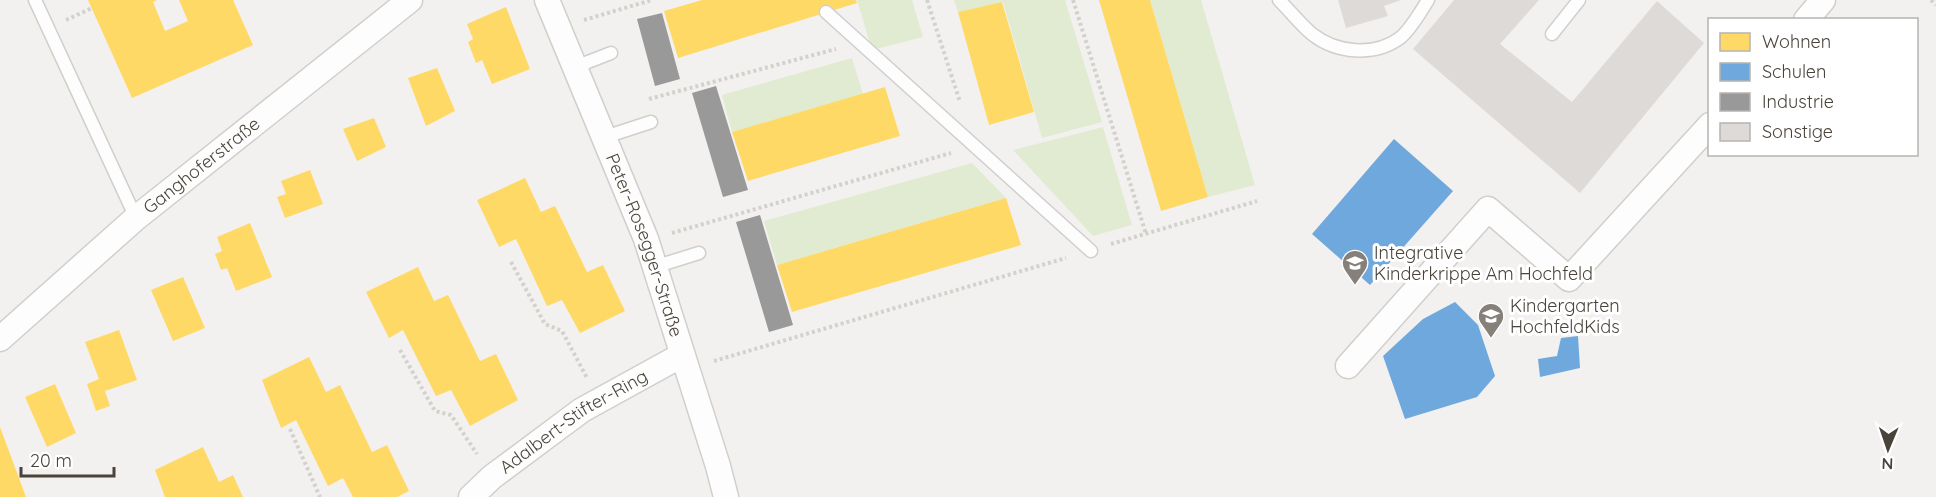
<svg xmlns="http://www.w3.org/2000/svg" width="1936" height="497" font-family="Quicksand,sans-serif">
  <rect width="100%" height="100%" fill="#f3f1ef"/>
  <path fill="#e1ebd1" d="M 857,0 L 912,0 L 923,37 L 872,50 Z
    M 954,0 L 1065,0 L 1102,122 L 1042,138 L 1003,2 L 958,12 Z
    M 1150,0 L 1201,0 L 1255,185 L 1208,197 Z
    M 852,58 L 863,94 L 732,132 L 722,95 Z
    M 1103,127 L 1132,225 L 1093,236 L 1013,150 Z
    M 972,163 L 1006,198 L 777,265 L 764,221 Z"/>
  <path fill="#ffd966" d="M 88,0 L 157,0 L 153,2 L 165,31 L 188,21 L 179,0 L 233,0 L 253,45 L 132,98 Z
    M 702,0 L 856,0 L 857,3 L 678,58 L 664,11 Z
    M 1099,0 L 1150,0 L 1208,197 L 1161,211 Z
    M 1002,2 L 1034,112 L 989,125 L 958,12 Z
    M 506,7 L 530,69 L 492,84 L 482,60 L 476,63 L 468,42 L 473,39 L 467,24 Z
    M 437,68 L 455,111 L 426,126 L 408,78 Z
    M 885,87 L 900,136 L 748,181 L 732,132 Z
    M 374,118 L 386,147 L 357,161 L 343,129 Z
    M 310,170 L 323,204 L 285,218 L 277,197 L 286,194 L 281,181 Z
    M 525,178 L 541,212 L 555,206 L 587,272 L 603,265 L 625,311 L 580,333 L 562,300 L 547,306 L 516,239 L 499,247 L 477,200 Z
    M 1006,198 L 1021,245 L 792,312 L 777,265 Z
    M 250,223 L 272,277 L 236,291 L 227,268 L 221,270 L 215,254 L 222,251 L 217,237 Z
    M 418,267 L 434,301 L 448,295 L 480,361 L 496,354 L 518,400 L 470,426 L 451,390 L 436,396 L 403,330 L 389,338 L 366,292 Z
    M 183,277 L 205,328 L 173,341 L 151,290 Z
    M 119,330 L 137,380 L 105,391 L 110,406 L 96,411 L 87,384 L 99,379 L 85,342 Z
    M 309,357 L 326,392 L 340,385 L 372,452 L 387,445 L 409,491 L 397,497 L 353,497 L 343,478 L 328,486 L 296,420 L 281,428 L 262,380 Z
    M 55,384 L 76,433 L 47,447 L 25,397 Z
    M 0,427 L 26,497 L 0,497 Z
    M 203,447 L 219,482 L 233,475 L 243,497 L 165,497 L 155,470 Z"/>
  <path fill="#6fa8dc" d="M 1394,139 L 1453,191 L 1370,285 L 1312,234 Z
    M 1455,302 L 1478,325 L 1495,376 L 1477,397 L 1405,419 L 1383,356 L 1423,319 Z
    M 1578,336 L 1580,368 L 1540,377 L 1538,359 L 1557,356 L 1561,338 Z"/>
  <path fill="#999" d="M 662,13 L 680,79 L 655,86 L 637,19 Z
    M 716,86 L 748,190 L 723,197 L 692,93 Z
    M 760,215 L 793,325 L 769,332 L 736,222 Z"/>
  <path fill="#dddad7" d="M 1338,0 L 1401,0 L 1384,6 L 1388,16 L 1346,28 Z
    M 1454,0 L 1539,0 L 1500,44 L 1572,102 L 1657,1 L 1704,43 L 1580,193 L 1413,49 Z"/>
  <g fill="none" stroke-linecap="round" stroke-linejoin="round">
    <g stroke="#d1cfcc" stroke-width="15">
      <path id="lane" d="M 35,0 L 136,218
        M 1279,0 C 1290,11 1300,24 1312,34 C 1336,53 1374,57 1400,38 C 1409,31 1422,10 1428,0
        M 826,12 L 1091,251
        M 1552,34 L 1579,0
        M 575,67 L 611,53
        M 605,137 L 651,122
        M 654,267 L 699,253"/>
    </g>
    <g stroke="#d1cfcc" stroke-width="27">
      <g id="street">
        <path id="s1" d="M 547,0 L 646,239 L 718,466 L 726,497"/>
        <path d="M 1806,20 L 1823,0"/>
        <path id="s2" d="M 0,339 L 136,218 L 410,0"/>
        <path d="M 1348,366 L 1488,209 L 1569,279 L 1710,125"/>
        <path id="s3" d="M 471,497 L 492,477 L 582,410 L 682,355"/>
      </g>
    </g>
    <path stroke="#d3d1cc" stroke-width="4" stroke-dasharray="3 3" stroke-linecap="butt" d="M 927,0 L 960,102
      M 1073,0 L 1146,234
      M 1931,0 L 1936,5
      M 66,20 L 92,8
      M 584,20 L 652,0
      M 649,99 L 836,49
      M 672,233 L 951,153
      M 1111,244 L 1257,201
      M 511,262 L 545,324 L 562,331 L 587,378
      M 400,350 L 435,411 L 451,415 L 477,454
      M 714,361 L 1066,258
      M 290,429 L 320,497"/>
    <use href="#lane" stroke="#fdfdfd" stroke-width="12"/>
    <use href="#street" stroke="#fdfdfd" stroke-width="24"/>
  </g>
  <defs>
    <g id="school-pin" transform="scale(1.35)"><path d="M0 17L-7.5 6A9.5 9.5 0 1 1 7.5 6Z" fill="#858079" stroke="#fff"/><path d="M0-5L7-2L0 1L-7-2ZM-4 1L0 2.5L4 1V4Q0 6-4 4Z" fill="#fff"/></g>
  </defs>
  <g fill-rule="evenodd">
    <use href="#school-pin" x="1355" y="263"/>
    <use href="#school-pin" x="1491" y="316"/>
  </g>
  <g text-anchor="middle" stroke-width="6" stroke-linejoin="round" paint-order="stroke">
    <g font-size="18" fill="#4a433a" stroke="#fff">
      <text dy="6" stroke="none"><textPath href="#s2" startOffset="266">Ganghoferstraße</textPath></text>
      <text dy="6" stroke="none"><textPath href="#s1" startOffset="264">Peter-Rosegger-Straße</textPath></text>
      <text dy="6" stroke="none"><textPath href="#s3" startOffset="128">Adalbert-Stifter-Ring</textPath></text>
    </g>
    <g font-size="18" fill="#4a433a" stroke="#fff" text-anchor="start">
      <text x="1374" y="259">Integrative<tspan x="1374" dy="21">Kinderkrippe Am Hochfeld</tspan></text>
      <text x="1510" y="312">Kindergarten<tspan x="1510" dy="21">HochfeldKids</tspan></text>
    </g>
  </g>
  <rect x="1708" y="18" width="210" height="138" fill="#ffffff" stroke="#b7b4b0" stroke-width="1.5"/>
  <rect x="1720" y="33" width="30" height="18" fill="#ffd966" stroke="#b7b4b0" stroke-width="1.5"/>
  <text x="1762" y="48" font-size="18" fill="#4a433a">Wohnen</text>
  <rect x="1720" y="63" width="30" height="18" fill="#6fa8dc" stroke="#b7b4b0" stroke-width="1.5"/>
  <text x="1762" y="78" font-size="18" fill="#4a433a">Schulen</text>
  <rect x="1720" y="93" width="30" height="18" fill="#999999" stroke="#b7b4b0" stroke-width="1.5"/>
  <text x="1762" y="108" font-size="18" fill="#4a433a">Industrie</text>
  <rect x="1720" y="123" width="30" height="18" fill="#dddad7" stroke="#b7b4b0" stroke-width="1.5"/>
  <text x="1762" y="138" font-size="18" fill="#4a433a">Sonstige</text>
  <g transform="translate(1888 449) rotate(182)" stroke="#ffffff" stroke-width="4.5" paint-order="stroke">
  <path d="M0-4.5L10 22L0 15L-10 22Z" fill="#4a433a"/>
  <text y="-9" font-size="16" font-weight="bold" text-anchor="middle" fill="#4a433a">N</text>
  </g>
  <path d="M21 467v9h93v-9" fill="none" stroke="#4a433a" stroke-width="3"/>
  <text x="30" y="467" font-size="18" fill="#4a433a" stroke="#ffffff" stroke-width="4.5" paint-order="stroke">20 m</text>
</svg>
